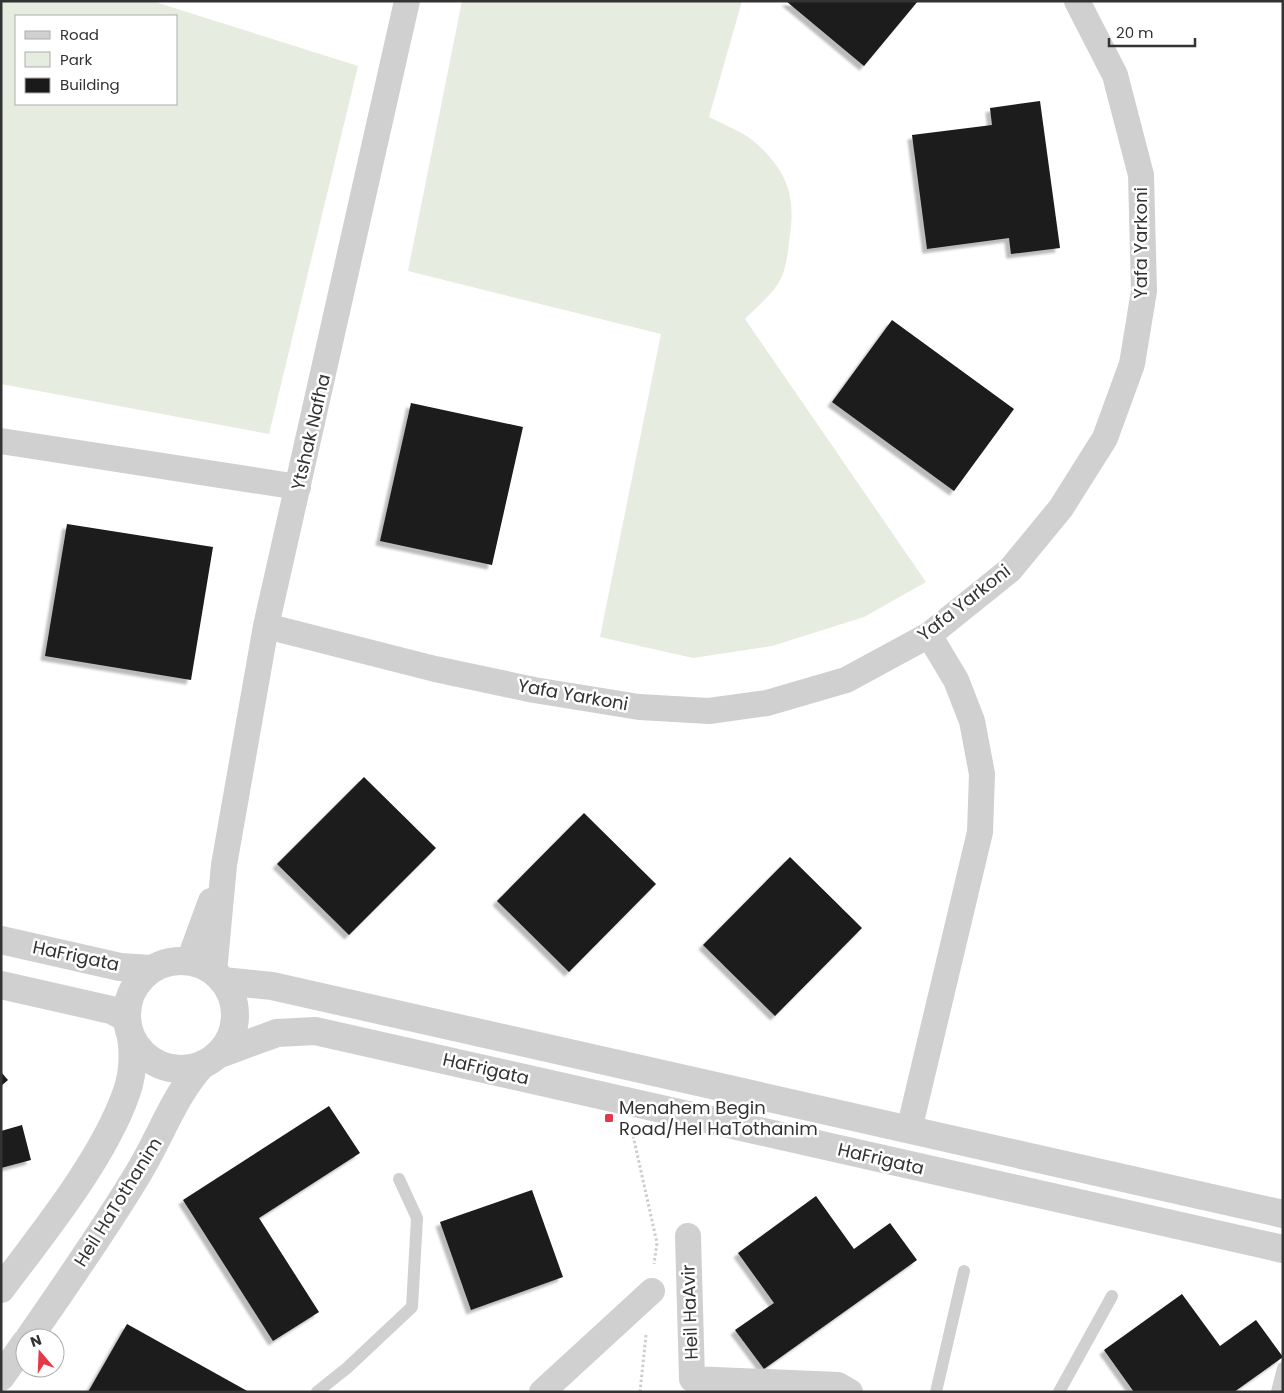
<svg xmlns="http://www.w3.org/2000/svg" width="1284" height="1393" font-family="Poppins,sans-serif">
  <defs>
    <filter id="shadow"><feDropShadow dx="-4.5" dy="4.5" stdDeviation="1" flood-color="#0004"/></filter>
  </defs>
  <rect width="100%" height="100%" fill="#fff"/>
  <path fill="#e6ecdf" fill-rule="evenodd" d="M 1,1 L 152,1 L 358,66 L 269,434 L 1,384 ZM 16,16 L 176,16 L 176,104 L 16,104 Z
    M 462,1 L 742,1 L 709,117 C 726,126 745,132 759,146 C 790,175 796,201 789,242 C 788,253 786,266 782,276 C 775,293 757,306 745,319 L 926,582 L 864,617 L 772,646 L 693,658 L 600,637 L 661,334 L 408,271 Z"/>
  <path fill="#1a1a1a" filter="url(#shadow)" d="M 786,1 L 918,1 L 864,66 Z
    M 1040,101 L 1060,248 L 1011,254 L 1009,238 L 927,249 L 912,135 L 992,125 L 990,108 Z
    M 892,320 L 1014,409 L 954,491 L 832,402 Z
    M 411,403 L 523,427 L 492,565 L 380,541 Z
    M 67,524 L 213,547 L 191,680 L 45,656 Z
    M 364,777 L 436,848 L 349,935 L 277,864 Z
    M 584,813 L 656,884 L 569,972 L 497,901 Z
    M 790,857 L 862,928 L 775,1016 L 703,945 Z
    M 1,1072 L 8,1080 L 1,1086 Z
    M 329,1106 L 360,1153 L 259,1218 L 319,1312 L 273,1341 L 183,1200 Z
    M 22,1125 L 31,1160 L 1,1168 L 1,1131 Z
    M 532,1190 L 563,1277 L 471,1310 L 440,1222 Z
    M 816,1196 L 854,1249 L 890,1223 L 917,1260 L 764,1369 L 735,1330 L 774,1303 L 738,1253 Z
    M 1182,1294 L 1220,1346 L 1256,1320 L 1283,1357 L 1234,1392 L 1134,1392 L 1104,1350 Z
    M 127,1324 L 249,1392 L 88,1392 Z"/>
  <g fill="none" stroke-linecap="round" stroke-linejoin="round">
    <path stroke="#cdcdcd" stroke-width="3" stroke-dasharray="2.5 2.5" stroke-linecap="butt" d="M 632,1131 L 657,1243 L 654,1264
      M 640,1392 L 646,1335"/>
    <path stroke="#d0d0d0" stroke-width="12" d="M 317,1392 L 347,1368 L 412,1307 L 417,1218 L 399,1179
      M 936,1392 L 964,1271
      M 1059,1392 L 1112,1296
      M 1277,1392 L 1283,1368"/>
    <path stroke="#d0d0d0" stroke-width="26" d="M 1,441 L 298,487
      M 266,626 L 435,669 L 534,690 L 639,707 L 709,711 L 767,703 L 846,680 L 929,635 L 1010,570 L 1061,508 L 1105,438 L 1132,364 L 1144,291 L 1141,175 L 1115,75 L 1077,1
      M 189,961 L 211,901
      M 214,972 L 224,865 L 266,626 L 407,1
      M 909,1130 L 980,832 L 982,774 L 972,721 L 956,680 L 929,635
      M 688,1236 L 692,1379 L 838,1385 L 850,1392
      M 542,1392 L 652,1291"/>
    <path stroke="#d0d0d0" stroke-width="28" d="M 1,940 L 120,967 L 151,969
      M127 1015a54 54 0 1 1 108 0a54 54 0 1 1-108 0Z
      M 223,981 L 272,986 L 1283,1214
      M 1,985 L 111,1010 L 126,1018
      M 217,1055 L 277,1033 L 315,1031 L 1283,1249
      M 1,1289 C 43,1233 103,1159 126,1094 C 133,1075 134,1056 131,1037
      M 29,1338 C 67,1283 105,1229 139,1172 C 161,1136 174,1095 203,1064
      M 1,1377 L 25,1343"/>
  </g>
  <rect fill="#e63946" stroke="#fff" stroke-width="2" x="604" y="1113" width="10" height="10" rx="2.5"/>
  <g text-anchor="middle" stroke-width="5" stroke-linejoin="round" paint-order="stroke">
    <g font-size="18" fill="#333" stroke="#fff">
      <text transform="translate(1141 243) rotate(-90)" y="6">Yafa Yarkoni</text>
      <text transform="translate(311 432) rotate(-77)" y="6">Ytshak Nafha</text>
      <text transform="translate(964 603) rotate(-38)" y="6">Yafa Yarkoni</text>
      <text transform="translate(573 695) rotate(10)" y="6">Yafa Yarkoni</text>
      <text transform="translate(76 956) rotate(12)" y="6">HaFrigata</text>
      <text transform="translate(486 1069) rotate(13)" y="6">HaFrigata</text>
      <text transform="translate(881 1159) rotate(13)" y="6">HaFrigata</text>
      <text transform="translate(118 1202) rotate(-58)" y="6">Heil HaTothanim</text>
      <text transform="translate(690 1312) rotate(-92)" y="6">Heil HaAvir</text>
    </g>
    <g font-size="18" fill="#333" stroke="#fff" text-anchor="start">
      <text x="619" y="1114">Menahem Begin<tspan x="619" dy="21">Road/Hel HaTothanim</tspan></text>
    </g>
  </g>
  <rect width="1284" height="1393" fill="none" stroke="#333333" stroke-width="5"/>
  <rect x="15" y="15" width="162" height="90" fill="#ffffff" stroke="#adadad"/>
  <rect x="25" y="31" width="25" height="8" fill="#d0d0d0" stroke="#adadad"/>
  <text x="60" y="40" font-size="15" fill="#333333">Road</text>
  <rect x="25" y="52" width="25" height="15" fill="#e6ecdf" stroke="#adadad"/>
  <text x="60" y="65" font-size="15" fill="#333333">Park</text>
  <rect x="25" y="78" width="25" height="15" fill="#1a1a1a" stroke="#adadad"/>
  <text x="60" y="90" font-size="15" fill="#333333">Building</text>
  <g transform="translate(40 1353) rotate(341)"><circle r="24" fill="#ffffff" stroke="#adadad"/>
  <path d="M0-4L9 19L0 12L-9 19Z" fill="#e63946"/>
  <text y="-8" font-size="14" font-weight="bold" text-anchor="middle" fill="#333333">N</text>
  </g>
  <path d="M1109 38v8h86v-8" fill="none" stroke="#333333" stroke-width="2.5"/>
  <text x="1116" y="38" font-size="15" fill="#333333" stroke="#ffffff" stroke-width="4" paint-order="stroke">20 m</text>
</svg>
